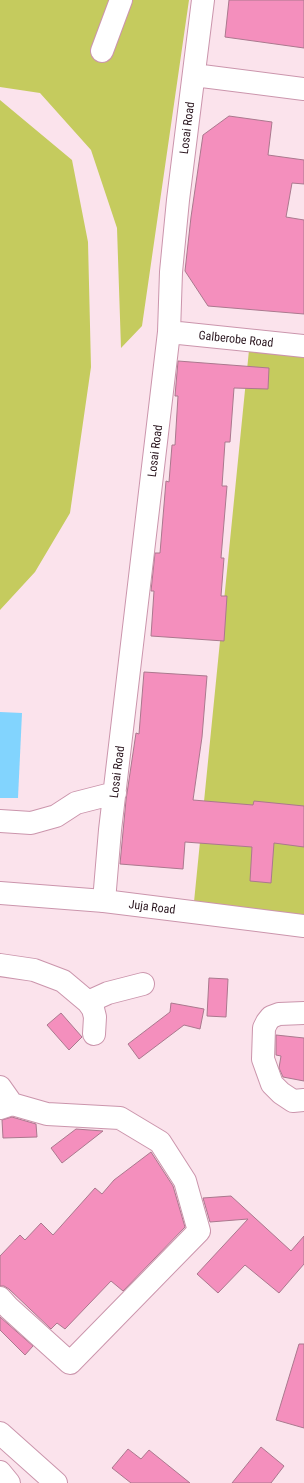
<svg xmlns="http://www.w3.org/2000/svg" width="304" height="1483" font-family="'Roboto Condensed',sans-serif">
  <rect width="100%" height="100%" fill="#fbe3ec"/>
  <path fill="#c5cb5e" d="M 0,0 L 189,0 L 142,326 L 121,348 L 117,228 L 91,150 L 40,93 L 0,87 Z
    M 0,100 L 72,160 L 88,242 L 91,367 L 70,513 L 35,572 L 0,610 Z
    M 250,340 L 304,346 L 304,926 L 193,912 Z"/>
  <path fill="#82d4fe" d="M 0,712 L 22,713 L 18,798 L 0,798 Z"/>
  <path fill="#f48fbd" stroke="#ab788e" d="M 229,0 L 304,0 L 304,48 L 225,37 Z
    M 229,116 L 272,122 L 268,155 L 304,160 L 304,184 L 292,183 L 286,217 L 304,220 L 304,314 L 208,306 L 185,271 L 191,217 L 203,135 Z
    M 178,361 L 269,368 L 268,389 L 234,388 L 230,442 L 225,442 L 222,486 L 227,486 L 221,558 L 224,558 L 221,596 L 227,596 L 224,641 L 151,636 L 154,591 L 151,591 L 155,553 L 160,553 L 166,481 L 169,482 L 172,445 L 175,445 L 178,396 L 175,396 Z
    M 144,672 L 207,676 L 202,737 L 193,800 L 253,805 L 254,801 L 304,806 L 304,847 L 274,843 L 271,883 L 250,881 L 252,847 L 185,842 L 183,869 L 120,864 L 126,800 L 136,733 L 139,734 Z
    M 209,978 L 228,979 L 226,1017 L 207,1016 Z
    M 171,1003 L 204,1009 L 200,1029 L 184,1025 L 139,1059 L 128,1044 L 170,1012 Z
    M 61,1013 L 82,1037 L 69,1050 L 47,1025 Z
    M 276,1035 L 304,1038 L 304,1081 L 283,1077 L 279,1068 L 281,1056 L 276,1055 Z
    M 12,1117 L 36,1124 L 37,1137 L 3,1138 L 2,1120 Z
    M 76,1129 L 103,1131 L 62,1163 L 51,1148 Z
    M 151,1152 L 173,1186 L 185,1227 L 123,1291 L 111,1281 L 65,1329 L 57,1323 L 51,1329 L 9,1289 L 4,1286 L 0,1286 L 0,1256 L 20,1235 L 25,1240 L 41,1223 L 53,1235 L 95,1188 L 102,1194 L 114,1180 Z
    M 231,1196 L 291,1251 L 304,1236 L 304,1264 L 279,1293 L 245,1265 L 218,1293 L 197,1274 L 248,1219 L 210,1222 L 203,1198 Z
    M 0,1317 L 33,1346 L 25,1355 L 0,1330 Z
    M 299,1344 L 304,1344 L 304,1428 L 276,1420 Z
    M 261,1447 L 284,1466 L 271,1483 L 232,1483 Z
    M 128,1449 L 141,1459 L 149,1450 L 190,1483 L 131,1483 L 112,1468 Z"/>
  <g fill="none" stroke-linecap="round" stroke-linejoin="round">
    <g stroke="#cb95ac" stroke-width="24">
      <path id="minor" d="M 102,51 L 121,0
        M 194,75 L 304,89
        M 169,332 L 304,346
        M 0,821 L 31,823 L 56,816 L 76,803 L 115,793
        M 104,901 L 110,830 L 169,332 L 171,272 L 178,200 L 203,0
        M 0,965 L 34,970 L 63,981 L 88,1002 L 93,1009 L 95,1017 L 94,1034
        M 88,1002 L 108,993 L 143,984
        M 304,1013 L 279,1014 L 271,1017 L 267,1022 L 264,1028 L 263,1059 L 272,1084 L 281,1093 L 293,1101 L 304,1100
        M 0,1087 L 12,1104
        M 0,1108 L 12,1104 L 47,1114 L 120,1118 L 160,1142 L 185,1181 L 199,1231 L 70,1363 L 9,1308 L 0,1298"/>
    </g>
    <g stroke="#cb95ac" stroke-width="24">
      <path id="major" d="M 0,893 L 104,901 L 304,926
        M 0,1433 L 56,1483
        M 0,1472 L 9,1483"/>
    </g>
    <use href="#minor" stroke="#fff" stroke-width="22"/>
    <use href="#major" stroke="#fff" stroke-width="22"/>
  </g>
  <g text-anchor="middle" stroke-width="3" stroke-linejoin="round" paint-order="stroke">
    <g font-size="12" fill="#2a161f" stroke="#fff">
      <text transform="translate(187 128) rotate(-83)" y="4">Losai Road</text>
      <text transform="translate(236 339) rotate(6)" y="4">Galberobe Road</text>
      <text transform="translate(155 451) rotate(-83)" y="4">Losai Road</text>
      <text transform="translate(117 772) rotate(-83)" y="4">Losai Road</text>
      <text transform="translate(152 907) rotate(7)" y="4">Juja Road</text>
    </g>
  </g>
</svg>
